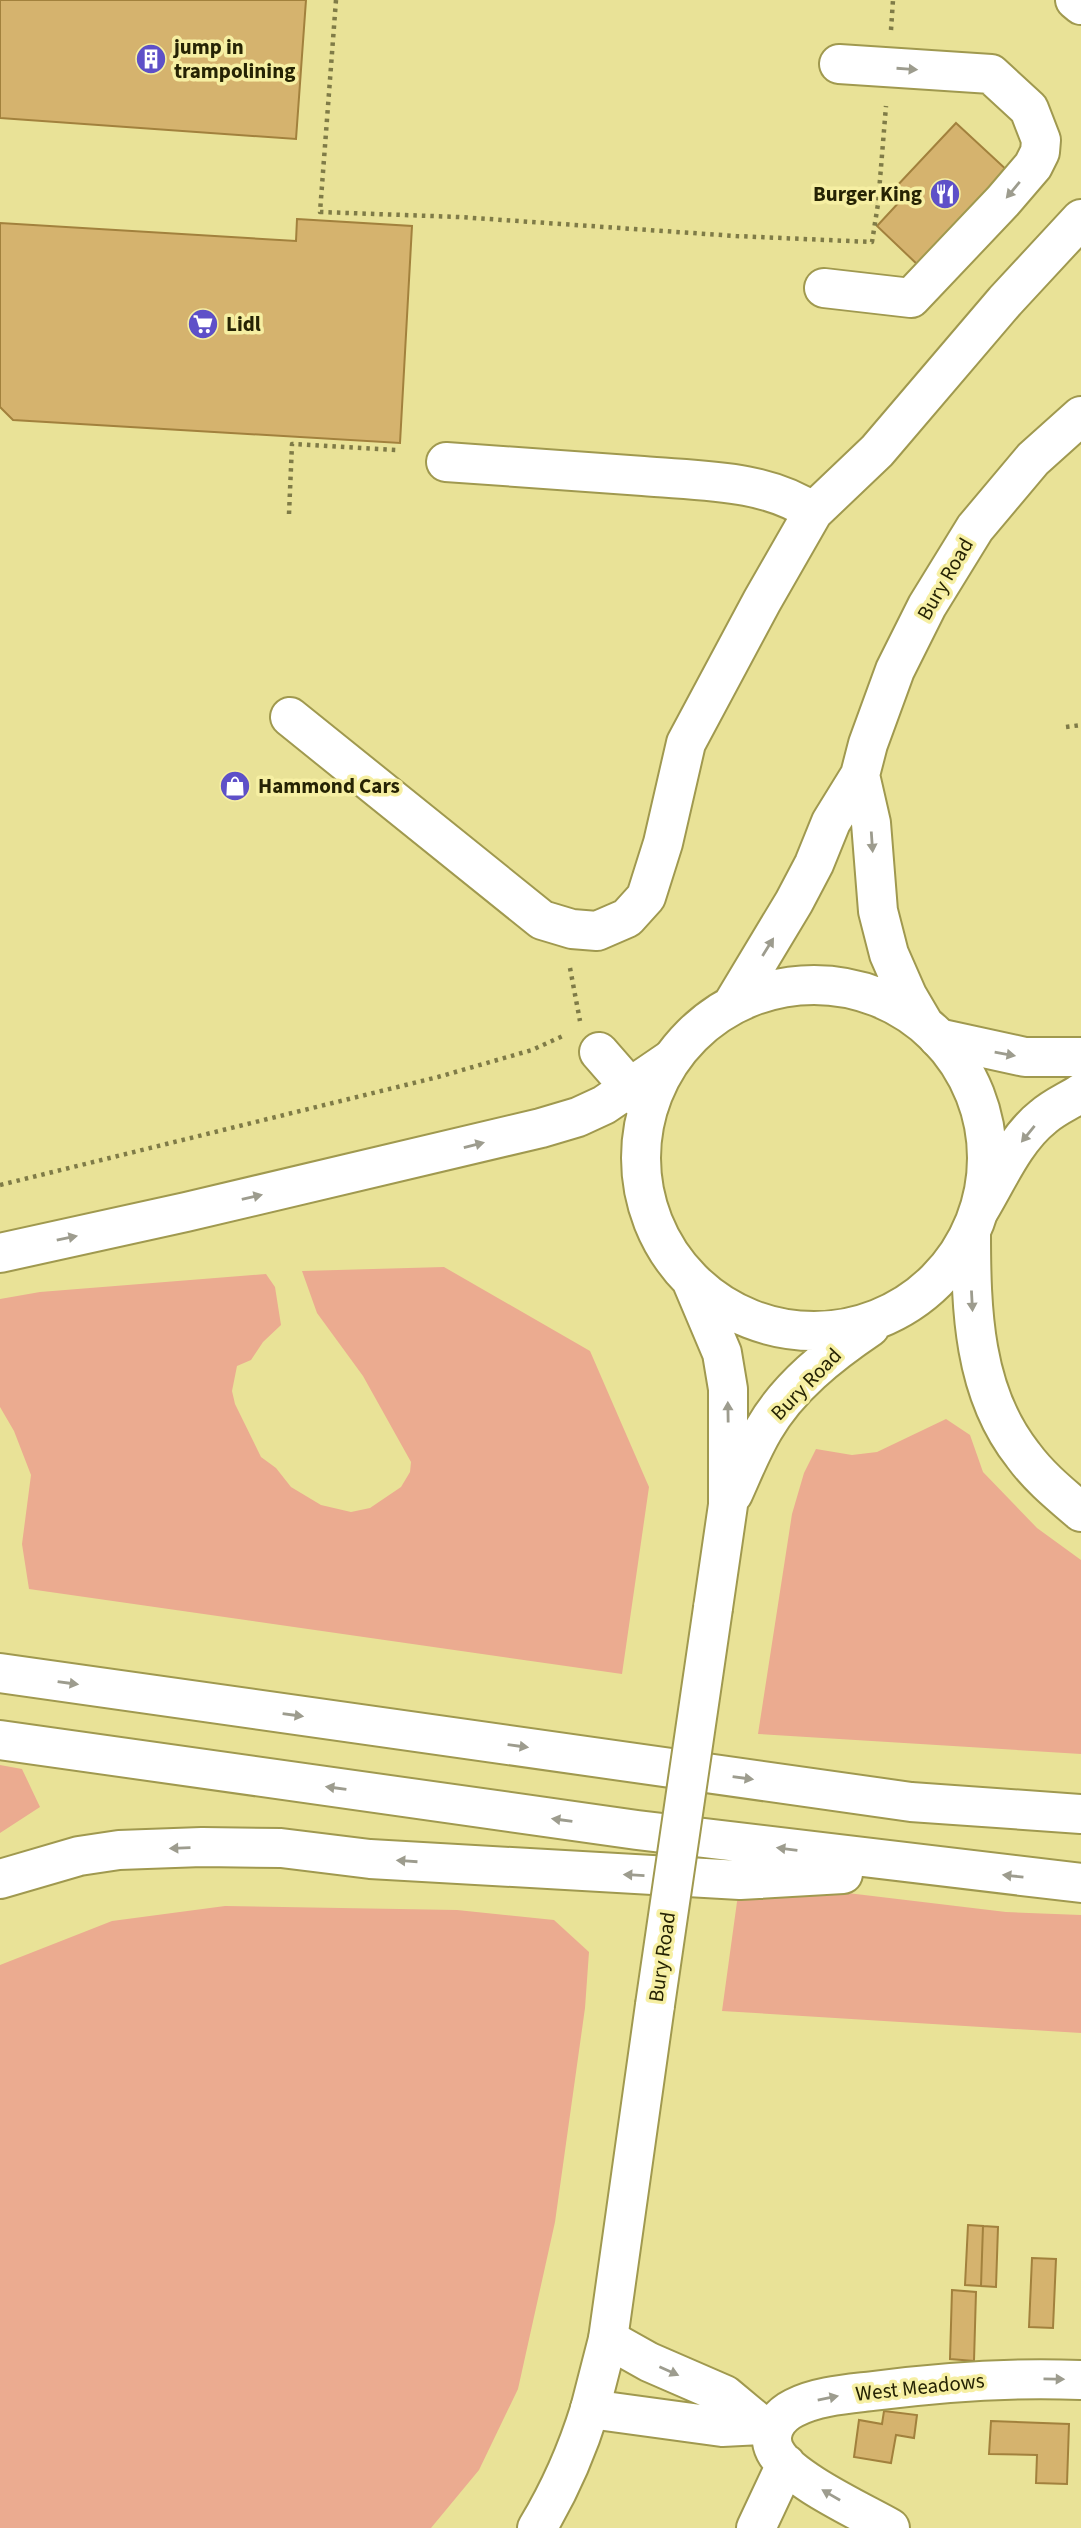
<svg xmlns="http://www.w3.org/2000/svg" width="1081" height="2528" font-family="'Source Sans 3',sans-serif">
  <rect width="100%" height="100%" fill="#e9e297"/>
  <path fill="#ebab90" d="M 444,1267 L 590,1351 L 649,1487 L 622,1674 L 29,1589 L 22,1544 L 31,1475 L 14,1431 L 0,1407 L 0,1299 L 40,1292 L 266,1274 L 275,1287 L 281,1325 L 263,1342 L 251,1360 L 237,1366 L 232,1391 L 235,1404 L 261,1457 L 276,1468 L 291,1487 L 321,1505 L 351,1512 L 370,1508 L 401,1487 L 410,1472 L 411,1462 L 363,1376 L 317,1313 L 302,1271 Z
    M 946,1419 L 970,1435 L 983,1472 L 1037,1528 L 1081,1560 L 1081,1754 L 758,1734 L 792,1514 L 804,1473 L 816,1449 L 852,1455 L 877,1452 Z
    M 0,1765 L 22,1769 L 40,1807 L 0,1833 Z
    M 740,1880 L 1006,1912 L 1081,1915 L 1081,2033 L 722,2011 Z
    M 225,1906 L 457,1910 L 554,1920 L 589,1952 L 585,2008 L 555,2222 L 518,2389 L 479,2470 L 431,2528 L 0,2528 L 0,1965 L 112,1921 Z"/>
  <path fill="#d5b36e" stroke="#a2813d" stroke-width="2" d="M 0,0 L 306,0 L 296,139 L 0,118 Z
    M 956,123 L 1010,173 L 919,266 L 877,226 L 903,198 L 894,189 Z
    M 297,219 L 412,226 L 400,443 L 13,420 L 0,407 L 0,223 L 296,241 Z
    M 968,2225 L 983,2226 L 981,2286 L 965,2285 Z
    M 983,2226 L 998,2227 L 996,2287 L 981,2286 Z
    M 1032,2258 L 1056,2259 L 1053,2328 L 1029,2327 Z
    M 952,2290 L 976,2292 L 974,2361 L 950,2359 Z
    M 884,2411 L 917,2415 L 914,2438 L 896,2435 L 891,2463 L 854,2457 L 859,2420 L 882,2424 Z
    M 991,2421 L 1069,2424 L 1067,2484 L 1036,2483 L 1037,2455 L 989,2454 Z"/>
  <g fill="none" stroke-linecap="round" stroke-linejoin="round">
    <g stroke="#a0994f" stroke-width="42">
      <path id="minor" d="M 1075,0 L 1081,5
        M 824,288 L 911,298 L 1003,201 L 1033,166 L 1040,152 L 1041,140 L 1029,109 L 991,74 L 839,64
        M 446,462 C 511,466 577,471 643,476 C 699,481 765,479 813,512
        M 290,717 L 542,920 L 572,929 L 597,931 L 627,918 L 646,897 L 663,843 L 686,743 L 762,601 L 813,512 L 877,451 L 1005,301 L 1081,219
        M 938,1038 L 1025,1057 L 1081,1057
        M 599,1052 L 640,1099 L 649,1105
        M 980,1209 C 998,1179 1015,1139 1043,1117 C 1054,1107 1069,1101 1081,1093
        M 608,2339 L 649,2362 L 725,2395 L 761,2425 L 773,2432
        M 590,2409 L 722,2427 L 761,2425
        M 756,2528 L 786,2464
        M 890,2528 C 862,2512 789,2479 775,2451 C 766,2433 778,2416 794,2408 C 817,2396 848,2394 873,2391 C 942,2382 1011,2377 1081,2380"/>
    </g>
    <g stroke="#a0994f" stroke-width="42">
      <path id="major" d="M 860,775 L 871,823 L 878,911 L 889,954 L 907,995 L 924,1024
        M641 1158a173 173 0 1 1 346 0a173 173 0 1 1-346 0Z
        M 732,1005 L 794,902 L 814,864 L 831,822 L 860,775 L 868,744 L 895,670 L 927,606 L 975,528 L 1033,459 L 1081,416
        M 692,1282 L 722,1353 L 728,1389 L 728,1505 L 713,1608
        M 733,1494 C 743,1472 752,1449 764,1429 C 788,1387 830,1354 870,1327
        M 590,2409 L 608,2339 L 655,2005"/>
    </g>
    <g stroke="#a0994f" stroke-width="42">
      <path id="highway" d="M 971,1232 C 971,1309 973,1392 1023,1455 C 1039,1477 1060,1494 1081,1512
        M 0,1253 L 186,1212 L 541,1128 L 578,1117 L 604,1105 L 670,1060
        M 0,1673 L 911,1802 L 1081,1814
        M 0,1740 L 637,1830 L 1081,1883
        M 0,1879 L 79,1856 L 119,1850 L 202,1847 L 281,1848 L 370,1859 L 740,1880 L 843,1874
        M 537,2528 C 560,2490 577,2451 590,2409"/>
    </g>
    <path stroke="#7f7b47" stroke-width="4.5" stroke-dasharray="3.5 5" stroke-linecap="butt" d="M 336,0 L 320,212 L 459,217 L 736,236 L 872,242 L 878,204 L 886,106
      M 891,30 L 893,0
      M 289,514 L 292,444 L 397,450
      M 1066,727 L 1081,725
      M 570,968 L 580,1021
      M 0,1185 L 438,1077 L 532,1050 L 565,1035"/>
    <use href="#minor" stroke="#fff" stroke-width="38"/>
    <use href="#major" stroke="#fff" stroke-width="38"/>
    <use href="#highway" stroke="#fff" stroke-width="38"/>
    <g stroke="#a0994f" stroke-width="42" stroke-linecap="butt">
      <path id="major-bridge" d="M 655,2005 L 713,1608"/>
    </g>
    <use href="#major-bridge" stroke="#fff" stroke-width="38"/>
  </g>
  <defs><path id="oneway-solid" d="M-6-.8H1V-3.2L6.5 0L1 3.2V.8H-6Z" transform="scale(1.75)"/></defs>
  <g fill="#9d9c8e">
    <use href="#oneway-solid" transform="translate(907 69) rotate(4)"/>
    <use href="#oneway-solid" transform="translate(1013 190) rotate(130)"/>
    <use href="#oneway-solid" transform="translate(872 842) rotate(86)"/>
    <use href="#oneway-solid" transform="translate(768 947) rotate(-58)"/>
    <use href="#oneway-solid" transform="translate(1005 1054) rotate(10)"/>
    <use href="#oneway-solid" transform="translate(1028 1134) rotate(129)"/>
    <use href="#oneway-solid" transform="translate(474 1145) rotate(-14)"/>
    <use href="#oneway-solid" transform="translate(252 1197) rotate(-13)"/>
    <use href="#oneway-solid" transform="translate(67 1238) rotate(-12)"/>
    <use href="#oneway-solid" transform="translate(972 1301) rotate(87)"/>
    <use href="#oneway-solid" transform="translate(728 1412) rotate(-91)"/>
    <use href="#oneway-solid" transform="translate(68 1683) rotate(8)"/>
    <use href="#oneway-solid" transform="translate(293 1715) rotate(8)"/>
    <use href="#oneway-solid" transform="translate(518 1746) rotate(8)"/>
    <use href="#oneway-solid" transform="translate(743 1778) rotate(8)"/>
    <use href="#oneway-solid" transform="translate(336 1788) rotate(-172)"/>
    <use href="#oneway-solid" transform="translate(562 1820) rotate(-172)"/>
    <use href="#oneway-solid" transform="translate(180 1848) rotate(178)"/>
    <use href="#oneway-solid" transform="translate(787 1849) rotate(-173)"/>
    <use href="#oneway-solid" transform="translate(407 1861) rotate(-176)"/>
    <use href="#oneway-solid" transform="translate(634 1875) rotate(-177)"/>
    <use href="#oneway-solid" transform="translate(1013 1876) rotate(-174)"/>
    <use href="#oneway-solid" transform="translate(669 2371) rotate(24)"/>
    <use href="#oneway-solid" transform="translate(1054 2379) rotate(1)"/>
    <use href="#oneway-solid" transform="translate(828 2398) rotate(-11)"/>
    <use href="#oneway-solid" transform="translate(831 2495) rotate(-150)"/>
  </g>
  <defs>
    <g id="building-disc" transform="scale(1.575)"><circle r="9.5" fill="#5e50c8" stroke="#f6efa3"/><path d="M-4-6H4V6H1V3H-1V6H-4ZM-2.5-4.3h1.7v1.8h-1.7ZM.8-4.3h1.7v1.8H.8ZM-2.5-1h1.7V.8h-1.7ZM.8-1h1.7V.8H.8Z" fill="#fff"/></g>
    <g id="restaurant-disc" transform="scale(1.575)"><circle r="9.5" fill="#5e50c8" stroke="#f6efa3"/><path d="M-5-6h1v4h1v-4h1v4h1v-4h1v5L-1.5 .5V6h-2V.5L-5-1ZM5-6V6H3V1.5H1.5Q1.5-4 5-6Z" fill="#fff"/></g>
    <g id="supermarket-disc" transform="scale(1.575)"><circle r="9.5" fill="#5e50c8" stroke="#f6efa3"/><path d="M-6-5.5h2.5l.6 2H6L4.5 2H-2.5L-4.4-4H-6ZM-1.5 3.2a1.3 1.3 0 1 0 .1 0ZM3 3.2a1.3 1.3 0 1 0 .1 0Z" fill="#fff"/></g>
    <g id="shop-disc" transform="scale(1.575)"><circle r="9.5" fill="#5e50c8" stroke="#f6efa3"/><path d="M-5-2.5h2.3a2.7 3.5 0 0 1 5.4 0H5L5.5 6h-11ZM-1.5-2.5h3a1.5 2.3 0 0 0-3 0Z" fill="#fff"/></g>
  </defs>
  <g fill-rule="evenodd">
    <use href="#building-disc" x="151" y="59"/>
    <use href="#restaurant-disc" x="945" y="194"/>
    <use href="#supermarket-disc" x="203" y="324"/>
    <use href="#shop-disc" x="235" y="786"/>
  </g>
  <g text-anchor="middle" stroke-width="7" stroke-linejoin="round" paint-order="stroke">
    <g font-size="21" font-weight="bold" fill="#262304" stroke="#f6efa3" text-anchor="start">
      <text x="174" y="54">jump in<tspan x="174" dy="24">trampolining</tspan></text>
      <text x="922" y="201" text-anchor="end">Burger King</text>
      <text x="226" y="331">Lidl</text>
      <text x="258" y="793">Hammond Cars</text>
    </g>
    <g font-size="21" fill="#262304" stroke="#f6efa3">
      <text transform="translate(945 579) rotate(-60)" y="7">Bury Road</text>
      <text transform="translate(806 1384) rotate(-46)" y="7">Bury Road</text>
      <text transform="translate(662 1957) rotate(-82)" y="7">Bury Road</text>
      <text transform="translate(920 2387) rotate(-6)" y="7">West Meadows</text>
    </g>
  </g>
</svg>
